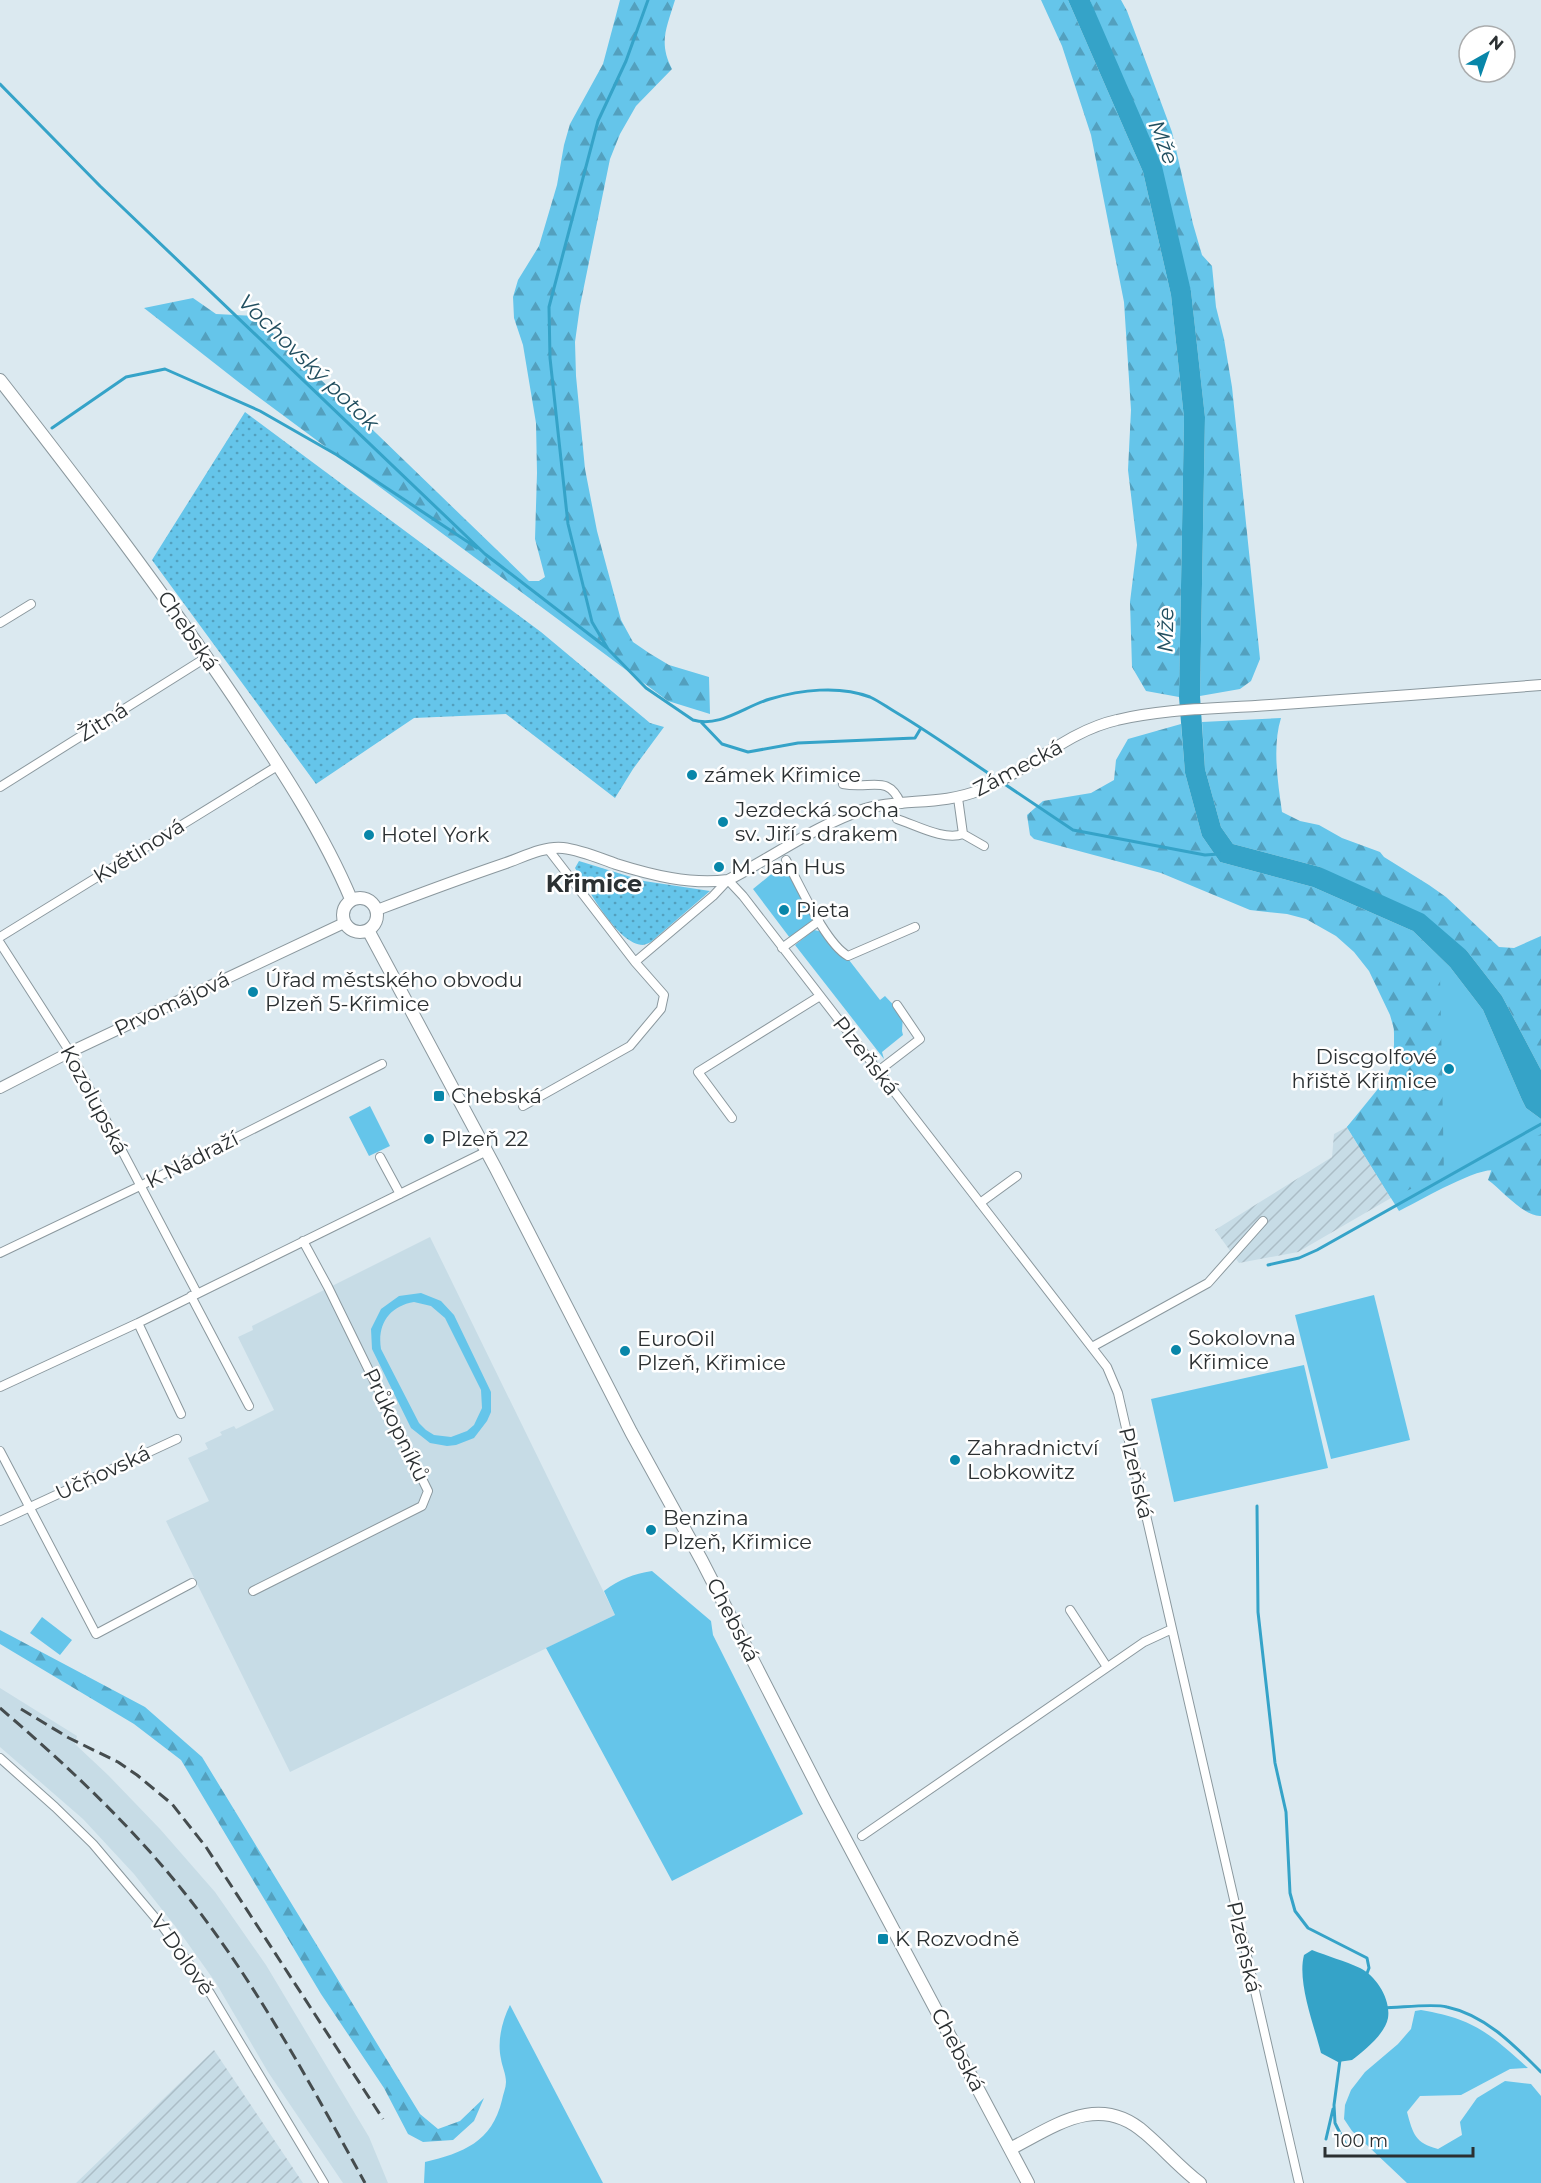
<svg xmlns="http://www.w3.org/2000/svg" width="1541" height="2183" font-family="Montserrat,sans-serif">
  <defs>
    <pattern id="industrial-furrows" width="10" height="10" patternUnits="userSpaceOnUse" patternTransform="scale(1.5)"><rect width="10" height="10" fill="#c7dce6"/><path d="M-1 1l2-2M0 10L10 0M9 11l2-2" fill="none" stroke="#abbdc6"/></pattern>
    <pattern id="forest-firs" width="22" height="20" patternUnits="userSpaceOnUse" patternTransform="scale(1.5)"><rect width="22" height="20" fill="#65c5ea"/><path d="M5 1l3.5 6h-7zM16 11l3.5 6h-7z" fill="#53a0be"/></pattern>
    <pattern id="park-dots" width="8" height="8" patternUnits="userSpaceOnUse" patternTransform="scale(1.5)"><rect width="8" height="8" fill="#65c5ea"/><path d="M2 2h.1M6 6h.1" fill="none" stroke="#53a0be" stroke-width="1.8" stroke-linecap="round"/></pattern>
  </defs>
  <rect width="100%" height="100%" fill="#dbe9f0"/>
  <path fill="#c7dce6" d="M 430,1237 L 615,1615 L 290,1772 L 166,1521 L 209,1501 L 188,1458 L 208,1449 L 205,1443 L 222,1435 L 220,1432 L 234,1426 L 236,1429 L 274,1410 L 238,1337 L 253,1330 L 252,1326 Z
    M 0,1688 L 77,1736 L 75,1744 L 108,1775 L 160,1829 L 215,1892 L 266,1965 L 369,2137 L 388,2183 L 343,2183 L 268,2072 L 216,1983 L 179,1931 L 134,1874 L 83,1819 L 0,1747 Z"/>
  <path fill="url(#industrial-furrows)" d="M 1347,1127 L 1391,1198 L 1298,1252 L 1239,1263 L 1215,1230 L 1332,1157 L 1334,1134 Z
    M 214,2050 L 303,2183 L 76,2183 Z"/>
  <path fill="#65c5ea" fill-rule="evenodd" d="M 785,863 L 812,913 L 813,920 L 790,938 L 753,889 Z
    M 814,930 L 823,932 L 838,953 L 849,960 L 880,1000 L 885,996 L 903,1015 L 902,1031 L 903,1035 L 882,1052 L 884,1059 L 795,945 Z
    M 1383,961 L 1450,967 L 1483,1010 L 1522,1100 L 1526,1108 L 1541,1119 L 1541,1204 C 1532,1197 1505,1174 1496,1171 C 1480,1165 1416,1203 1399,1211 L 1347,1127 C 1360,1112 1378,1097 1386,1080 C 1403,1043 1389,999 1383,961 Z
    M 370,1106 L 390,1146 L 369,1156 L 349,1117 Z
    M 421,1293 L 441,1301 L 454,1315 L 491,1392 L 491,1412 L 487,1421 L 474,1438 L 456,1445 L 447,1446 L 430,1443 L 411,1428 L 372,1349 L 371,1329 L 381,1309 L 399,1296 ZM 414,1302 L 431,1306 L 445,1318 L 481,1390 L 482,1408 L 474,1425 L 467,1431 L 451,1437 L 434,1435 L 426,1430 L 419,1423 L 381,1349 C 377,1325 389,1306 414,1302 Z
    M 1374,1295 L 1410,1440 L 1331,1459 L 1295,1315 Z
    M 1304,1365 L 1328,1468 L 1174,1502 L 1151,1399 Z
    M 652,1571 L 711,1621 L 713,1635 L 803,1814 L 672,1881 L 546,1648 L 615,1615 L 604,1591 C 620,1579 633,1574 652,1571 Z
    M 42,1617 L 72,1640 L 60,1655 L 30,1633 Z
    M 510,2005 L 603,2183 L 424,2183 L 425,2162 C 463,2153 492,2142 502,2100 C 503,2094 506,2088 506,2082 C 506,2074 502,2066 501,2059 C 497,2041 502,2021 510,2005 Z
    M 1421,2010 C 1474,2019 1489,2033 1528,2068 L 1510,2069 L 1461,2095 L 1420,2096 L 1407,2112 C 1413,2134 1415,2143 1438,2149 L 1462,2135 L 1460,2122 L 1477,2098 L 1505,2081 L 1531,2084 L 1541,2096 L 1541,2183 L 1407,2183 L 1352,2131 L 1344,2119 L 1345,2105 L 1351,2090 L 1365,2072 L 1398,2044 L 1411,2029 L 1415,2011 Z"/>
  <path fill="url(#forest-firs)" d="M 620,0 L 675,0 C 667,27 658,42 672,69 L 636,106 L 620,134 L 610,159 L 580,306 L 575,342 L 576,376 L 585,469 L 597,531 L 621,620 L 633,642 L 649,653 L 669,665 L 709,677 L 710,714 L 668,701 L 241,384 L 144,308 L 193,298 L 216,314 L 255,316 L 529,581 L 539,581 L 545,577 L 535,539 L 537,473 L 536,423 L 523,345 L 514,318 L 513,297 L 518,280 L 539,246 L 557,185 L 564,145 L 570,124 L 603,64 Z
    M 1041,0 L 1068,0 L 1143,172 L 1171,295 L 1184,418 L 1179,697 L 1146,691 L 1132,667 L 1130,602 L 1137,545 L 1128,470 L 1131,410 L 1124,302 L 1091,135 L 1062,46 Z
    M 1090,0 L 1121,0 L 1127,11 L 1172,132 L 1193,224 L 1202,255 L 1212,266 L 1216,307 L 1224,339 L 1232,387 L 1260,659 L 1251,681 L 1240,689 L 1200,696 L 1205,417 L 1191,291 Z
    M 1281,718 C 1272,747 1278,783 1282,812 L 1300,821 L 1319,825 L 1342,838 L 1380,852 L 1384,857 L 1429,885 L 1446,897 L 1499,947 L 1514,948 L 1541,936 L 1541,1070 L 1502,996 L 1467,951 L 1320,867 L 1233,844 L 1221,827 L 1205,769 L 1202,722 Z
    M 1181,724 L 1185,773 L 1202,836 L 1220,862 L 1313,887 L 1413,931 L 1450,967 L 1440,974 L 1444,1174 L 1391,1198 L 1347,1127 L 1386,1079 L 1394,1059 L 1394,1029 L 1390,1015 L 1369,971 L 1354,952 L 1336,936 L 1306,919 L 1287,914 L 1250,910 L 1161,873 L 1034,839 L 1030,835 L 1027,815 L 1043,801 L 1091,793 L 1114,780 L 1116,760 L 1128,739 Z
    M 1541,1134 L 1541,1216 C 1524,1217 1502,1190 1488,1180 L 1495,1159 Z
    M 0,1630 L 145,1707 L 202,1757 L 420,2114 L 438,2129 L 460,2121 L 484,2098 L 474,2121 L 453,2140 L 423,2142 L 408,2134 L 384,2088 L 321,1994 L 181,1760 L 134,1724 L 0,1644 Z"/>
  <path fill="url(#park-dots)" d="M 245,412 L 541,632 L 650,723 L 664,727 L 633,769 L 615,798 L 506,714 L 414,718 L 316,784 L 152,560 Z
    M 579,861 L 644,881 L 710,891 L 652,941 C 652,942 644,945 643,945 C 618,945 587,887 575,868 Z"/>
  <path fill="#35a3c8" d="M 1068,0 L 1090,0 L 1162,166 L 1191,291 L 1205,417 L 1200,696 L 1205,769 L 1221,827 L 1233,844 L 1320,867 L 1424,914 L 1467,951 L 1502,996 L 1541,1070 L 1541,1119 L 1526,1108 L 1522,1100 L 1483,1010 L 1450,967 L 1413,931 L 1313,887 L 1220,862 L 1202,836 L 1185,773 L 1179,697 L 1184,418 L 1171,295 L 1143,172 Z
    M 1312,1950 C 1327,1956 1345,1961 1360,1968 C 1376,1976 1391,1999 1388,2018 C 1385,2034 1364,2051 1352,2060 L 1338,2062 L 1321,2053 C 1314,2025 1297,1982 1304,1955 Z"/>
  <g fill="none" stroke-linecap="round" stroke-linejoin="round">
    <path stroke="#35a3c8" stroke-width="3" d="M 648,0 L 626,61 L 598,121 L 549,307 L 550,358 L 568,524 L 592,622 L 608,649 L 646,688 L 693,720 C 720,728 745,706 770,699 C 800,690 839,685 870,697 C 879,701 888,708 897,713 C 932,734 964,757 997,779
      M 0,84 L 100,186 L 485,554 L 607,648
      M 52,428 L 126,377 L 165,369 L 260,411 L 337,455 L 477,548
      M 701,722 L 722,744 L 748,752 L 798,743 L 915,738 L 921,728
      M 1003,783 L 1073,830 L 1205,855 L 1219,854
      M 1268,1265 L 1299,1258 L 1317,1250 L 1541,1124
      M 1257,1506 L 1258,1612 L 1275,1763 L 1286,1812 L 1290,1893 L 1295,1911 L 1308,1928 L 1367,1958 L 1369,1968 L 1366,1976
      M 1383,2008 C 1400,2008 1432,2003 1447,2007 C 1485,2015 1514,2045 1541,2072
      M 1340,2060 L 1334,2105 L 1335,2123 L 1346,2145
      M 1326,2139 L 1333,2109"/>
    <g stroke="#8b989e" stroke-width="10">
      <path id="minor" d="M 0,623 L 31,604
        M 843,784 C 871,790 888,773 901,804
        M 0,787 L 207,657
        M 958,798 L 963,834
        M 897,819 C 916,825 944,841 963,834
        M 963,834 L 984,846
        M 786,860 C 800,885 825,943 848,956 L 915,927
        M 0,937 L 279,765
        M 0,943 L 70,1052 L 197,1293
        M 782,948 L 819,921
        M 635,962 L 713,896 L 728,880 L 743,896 L 1107,1367 L 1118,1393 L 1299,2183
        M 877,1072 L 920,1039 L 897,1005
        M 523,1106 L 630,1046 L 661,1009 L 664,995 L 635,962 L 548,849
        M 732,1118 L 698,1072 L 820,996
        M 380,1157 L 400,1194
        M 980,1203 L 1017,1176
        M 0,1253 L 140,1186 L 382,1064
        M 191,1296 L 249,1406
        M 138,1323 L 181,1414
        M 1092,1347 L 1208,1283 L 1263,1221
        M 0,1387 L 138,1323 L 487,1151
        M 0,1451 L 96,1634 L 192,1583
        M 0,1521 L 177,1439
        M 253,1591 L 422,1506 L 428,1491 L 328,1287 L 303,1241
        M 1070,1610 L 1107,1667
        M 0,1758 L 55,1807 L 93,1844 L 163,1927 L 210,1993 L 324,2183
        M 862,1836 L 1144,1642 L 1172,1629"/>
    </g>
    <g stroke="#8b989e" stroke-width="12">
      <path id="tertiary" d="M 377,910 C 419,894 462,878 506,863 C 523,857 544,846 563,848 C 581,850 599,858 616,864 C 651,875 690,885 728,880 C 773,857 816,825 865,809 C 902,798 941,806 980,790 C 1027,772 1067,731 1117,720 C 1166,708 1219,709 1270,705 C 1360,699 1451,692 1541,685
        M 0,1088 L 70,1052 L 344,923"/>
    </g>
    <g stroke="#8b989e" stroke-width="14">
      <path id="secondary" d="M 0,380 C 81,484 161,589 235,699 C 277,763 321,828 351,899
        M343 915a17 17 0 1 1 34 0a17 17 0 1 1-34 0Z
        M 368,930 L 496,1169 L 631,1432 L 702,1561 L 825,1801 L 1028,2183
        M 1010,2149 C 1055,2126 1099,2092 1145,2133 C 1164,2149 1180,2168 1200,2183"/>
    </g>
    <use href="#minor" stroke="#fff" stroke-width="8"/>
    <use href="#tertiary" stroke="#fff" stroke-width="10"/>
    <use href="#secondary" stroke="#fff" stroke-width="12"/>
    <path stroke="#454c4e" stroke-width="3" stroke-dasharray="12 6" stroke-linecap="butt" d="M 0,1708 C 69,1767 135,1829 191,1901 C 259,1988 312,2087 365,2183
      M 21,1709 L 69,1738 L 118,1762 L 137,1775 L 172,1804 L 206,1847 L 383,2119"/>
  </g>
  <g fill="#0886a9" stroke="#fff" stroke-width="2">
    <circle cx="692" cy="775" r="6"/>
    <circle cx="723" cy="822" r="6"/>
    <circle cx="369" cy="835" r="6"/>
    <circle cx="719" cy="867" r="6"/>
    <circle cx="784" cy="910" r="6"/>
    <circle cx="253" cy="992" r="6"/>
    <circle cx="1449" cy="1069" r="6"/>
    <rect x="433" y="1090" width="12" height="12" rx="3"/>
    <circle cx="429" cy="1139" r="6"/>
    <circle cx="1176" cy="1350" r="6"/>
    <circle cx="625" cy="1351" r="6"/>
    <circle cx="955" cy="1460" r="6"/>
    <circle cx="651" cy="1530" r="6"/>
    <rect x="877" y="1933" width="12" height="12" rx="3"/>
  </g>
  <g text-anchor="middle" stroke-width="5" stroke-linejoin="round" paint-order="stroke">
    <g font-size="21" fill="#2b3032" stroke="#fff">
      <text transform="translate(188 631) rotate(56)" y="7">Chebská</text>
      <text transform="translate(103 722) rotate(-32)" y="7">Žitná</text>
      <text transform="translate(1018 768) rotate(-28)" y="7">Zámecká</text>
      <text transform="translate(139 851) rotate(-32)" y="7">Květinová</text>
      <text transform="translate(172 1004) rotate(-25)" y="7">Prvomájová</text>
      <text transform="translate(866 1056) rotate(52)" y="7">Plzeňská</text>
      <text transform="translate(94 1100) rotate(62)" y="7">Kozolupská</text>
      <text transform="translate(192 1160) rotate(-27)" y="7">K Nádraží</text>
      <text transform="translate(396 1425) rotate(64)" y="7">Průkopníků</text>
      <text transform="translate(103 1473) rotate(-25)" y="7">Učňovská</text>
      <text transform="translate(1136 1473) rotate(77)" y="7">Plzeňská</text>
      <text transform="translate(733 1620) rotate(63)" y="7">Chebská</text>
      <text transform="translate(1244 1947) rotate(77)" y="7">Plzeňská</text>
      <text transform="translate(182 1955) rotate(55)" y="7">V Dolově</text>
      <text transform="translate(958 2050) rotate(62)" y="7">Chebská</text>
    </g>
    <g font-size="21" fill="#2b3032" stroke="#fff" text-anchor="start">
      <text x="704" y="782">zámek Křimice</text>
      <text x="735" y="817">Jezdecká socha<tspan x="735" dy="24">sv. Jiří s drakem</tspan></text>
      <text x="381" y="842">Hotel York</text>
      <text x="731" y="874">M. Jan Hus</text>
      <text x="796" y="917">Pieta</text>
      <text x="265" y="987">Úřad městského obvodu<tspan x="265" dy="24">Plzeň 5-Křimice</tspan></text>
      <text x="1437" y="1064" text-anchor="end">Discgolfové<tspan x="1437" dy="24">hřiště Křimice</tspan></text>
      <text x="451" y="1103">Chebská</text>
      <text x="441" y="1146">Plzeň 22</text>
      <text x="1188" y="1345">Sokolovna<tspan x="1188" dy="24">Křimice</tspan></text>
      <text x="637" y="1346">EuroOil<tspan x="637" dy="24">Plzeň, Křimice</tspan></text>
      <text x="967" y="1455">Zahradnictví<tspan x="967" dy="24">Lobkowitz</tspan></text>
      <text x="663" y="1525">Benzina<tspan x="663" dy="24">Plzeň, Křimice</tspan></text>
      <text x="895" y="1946">K Rozvodně</text>
    </g>
    <g font-size="22" font-style="italic" fill="#224f60" stroke="#fff">
      <text transform="translate(1164 142) rotate(68)" y="8">Mže</text>
      <text transform="translate(309 362) rotate(44)" y="8">Vochovský potok</text>
      <text transform="translate(1165 630) rotate(-89)" y="8">Mže</text>
    </g>
    <g font-size="24" font-weight="bold" fill="#2b3032" stroke="#fff">
      <text x="594" y="892">Křimice</text>
    </g>
  </g>
  <g transform="translate(1487 54) rotate(40)"><circle r="28" fill="#ffffff" stroke="#aaacad" stroke-width="1.5"/>
  <path d="M0-4.5L10 22L0 15L-10 22Z" fill="#0886a9"/>
  <text y="-9" font-size="16" font-weight="bold" text-anchor="middle" fill="#2b3032">N</text>
  </g>
  <path d="M1325 2147v9h148v-9" fill="none" stroke="#2b3032" stroke-width="3"/>
  <text x="1334" y="2147" font-size="18" fill="#2b3032" stroke="#ffffff" stroke-width="4.5" paint-order="stroke">100 m</text>
</svg>
